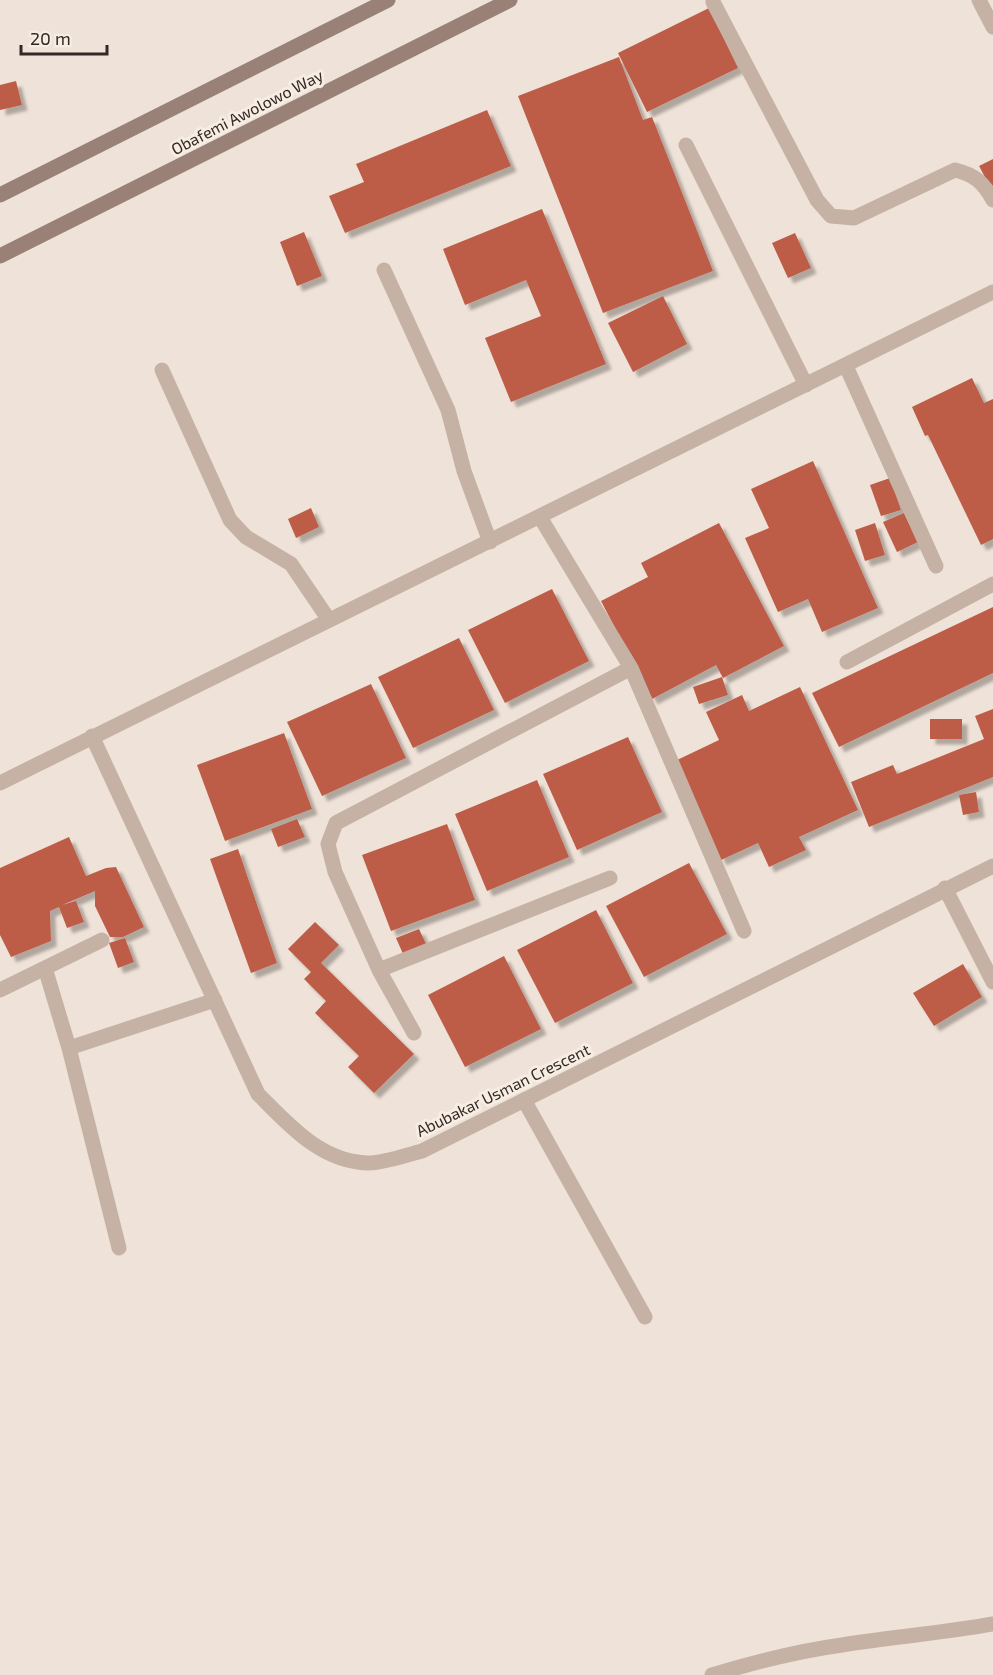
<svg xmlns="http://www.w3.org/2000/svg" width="993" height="1675" font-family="'Exo 2',sans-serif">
  <defs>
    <filter id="shadow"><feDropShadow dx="5.5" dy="5.5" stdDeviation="1.5" flood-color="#0004"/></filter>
  </defs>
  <rect width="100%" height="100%" fill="#efe2d8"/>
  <path fill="#bd5d47" filter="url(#shadow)" d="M 709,8 L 738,68 L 647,112 L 618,53 Z
    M 619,57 L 643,120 L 652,117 L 713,271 L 603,313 L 518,96 Z
    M 16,81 L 22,105 L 0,110 L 0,85 Z
    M 487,110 L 511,166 L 345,233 L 329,196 L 364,182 L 356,164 Z
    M 993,159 L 993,192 L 979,166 Z
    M 542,209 L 606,364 L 511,402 L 485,338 L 541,316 L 526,280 L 465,305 L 443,249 Z
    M 304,232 L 322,276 L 297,286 L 280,242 Z
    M 795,233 L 811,268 L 788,278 L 772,243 Z
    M 663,296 L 687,344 L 633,372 L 608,323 Z
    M 972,378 L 984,403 L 993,399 L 993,539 L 981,545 L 928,435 L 925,436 L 912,407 Z
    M 813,461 L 878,608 L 822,632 L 808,599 L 778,612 L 745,538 L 769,528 L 751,489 Z
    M 890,478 L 901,510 L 881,516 L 870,485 Z
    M 311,508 L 319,527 L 296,538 L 288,519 Z
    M 904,513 L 918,542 L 897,552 L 883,522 Z
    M 719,523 L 784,646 L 723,678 L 716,665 L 652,699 L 601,601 L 648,577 L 641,563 Z
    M 875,523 L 885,555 L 865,561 L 855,530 Z
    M 552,589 L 589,661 L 505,703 L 468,630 Z
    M 993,607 L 993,673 L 839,747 L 812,693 Z
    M 459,638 L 494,710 L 413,748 L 378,677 Z
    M 722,677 L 728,695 L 699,704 L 693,687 Z
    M 371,684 L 406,758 L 322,796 L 287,722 Z
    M 800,687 L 858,810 L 799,837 L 806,850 L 769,867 L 758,843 L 721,860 L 675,761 L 719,740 L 706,712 L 742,695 L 749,711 Z
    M 993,709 L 993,777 L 869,827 L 851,782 L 893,765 L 897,774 L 984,739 L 975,716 Z
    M 930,719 L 962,719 L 962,739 L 930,739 Z
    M 284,733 L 312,809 L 225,841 L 197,765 Z
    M 628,737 L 662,812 L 577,850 L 543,774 Z
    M 537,780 L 569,857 L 487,891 L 455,814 Z
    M 976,792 L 979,812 L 963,815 L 959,795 Z
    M 297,819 L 305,837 L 278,847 L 271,829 Z
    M 447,824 L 475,900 L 391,931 L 362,855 Z
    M 69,837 L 86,876 L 106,868 L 116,867 L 144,927 L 123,937 L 110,937 L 95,906 L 95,891 L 62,905 L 76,901 L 84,922 L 67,928 L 59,907 L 50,911 L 51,941 L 11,957 L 0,935 L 0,868 Z
    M 238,849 L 277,963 L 251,973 L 210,859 Z
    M 689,863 L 727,934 L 644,977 L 606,906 Z
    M 596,910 L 633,983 L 555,1023 L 517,950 Z
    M 315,922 L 339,945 L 321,963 L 414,1054 L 374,1093 L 348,1067 L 359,1056 L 315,1013 L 326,1001 L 304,979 L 311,972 L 288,949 Z
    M 419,929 L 427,946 L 404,956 L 396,938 Z
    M 125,938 L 134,962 L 118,968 L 109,943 Z
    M 504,956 L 541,1029 L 465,1067 L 428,995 Z
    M 963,964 L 982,997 L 934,1026 L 913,993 Z"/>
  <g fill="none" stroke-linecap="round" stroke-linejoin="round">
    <path stroke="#c5b2a5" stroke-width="15" d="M 979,0 L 993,27
      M 713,2 L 817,200 L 831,216 L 854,218 L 955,170 C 975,175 983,182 993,200
      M 686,145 L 806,385
      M 384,270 L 448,410 L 464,471 L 490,542
      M 162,370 L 230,520 L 246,537 L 291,564 L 329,620
      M 524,1100 L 645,1317"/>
    <path stroke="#c5b2a5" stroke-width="15" d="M 846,366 L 936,566
      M 540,517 L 631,668 L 744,931
      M 847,662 L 993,584
      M 92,736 L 258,1094 C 289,1125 321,1162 368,1163 C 385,1163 406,1155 422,1151 L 993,866
      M 0,783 L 993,292
      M 945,888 L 993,982
      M 45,968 L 69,1048 L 119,1248
      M 379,970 L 610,878
      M 0,990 L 102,940
      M 414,1033 L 379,970 L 335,872 L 328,844 L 336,823 L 631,668
      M 69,1048 L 215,1000
      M 712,1675 C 755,1662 798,1651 842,1645 C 893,1637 943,1633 993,1624"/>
    <path stroke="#998177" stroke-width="15" d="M 0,195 L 388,0
      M 0,256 L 510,0"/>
  </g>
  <g text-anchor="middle" stroke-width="6" stroke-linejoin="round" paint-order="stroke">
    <g font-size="16" fill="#322926" stroke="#f7ede3">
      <text transform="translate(247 112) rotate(-27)" y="6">Obafemi Awolowo Way</text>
      <text transform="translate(503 1090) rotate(-26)" y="6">Abubakar Usman Crescent</text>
    </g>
  </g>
  <path d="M21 45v9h86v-9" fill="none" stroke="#322926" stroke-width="3"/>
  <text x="30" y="45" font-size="18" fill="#322926" stroke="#f7ede3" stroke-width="4.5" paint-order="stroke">20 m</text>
</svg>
